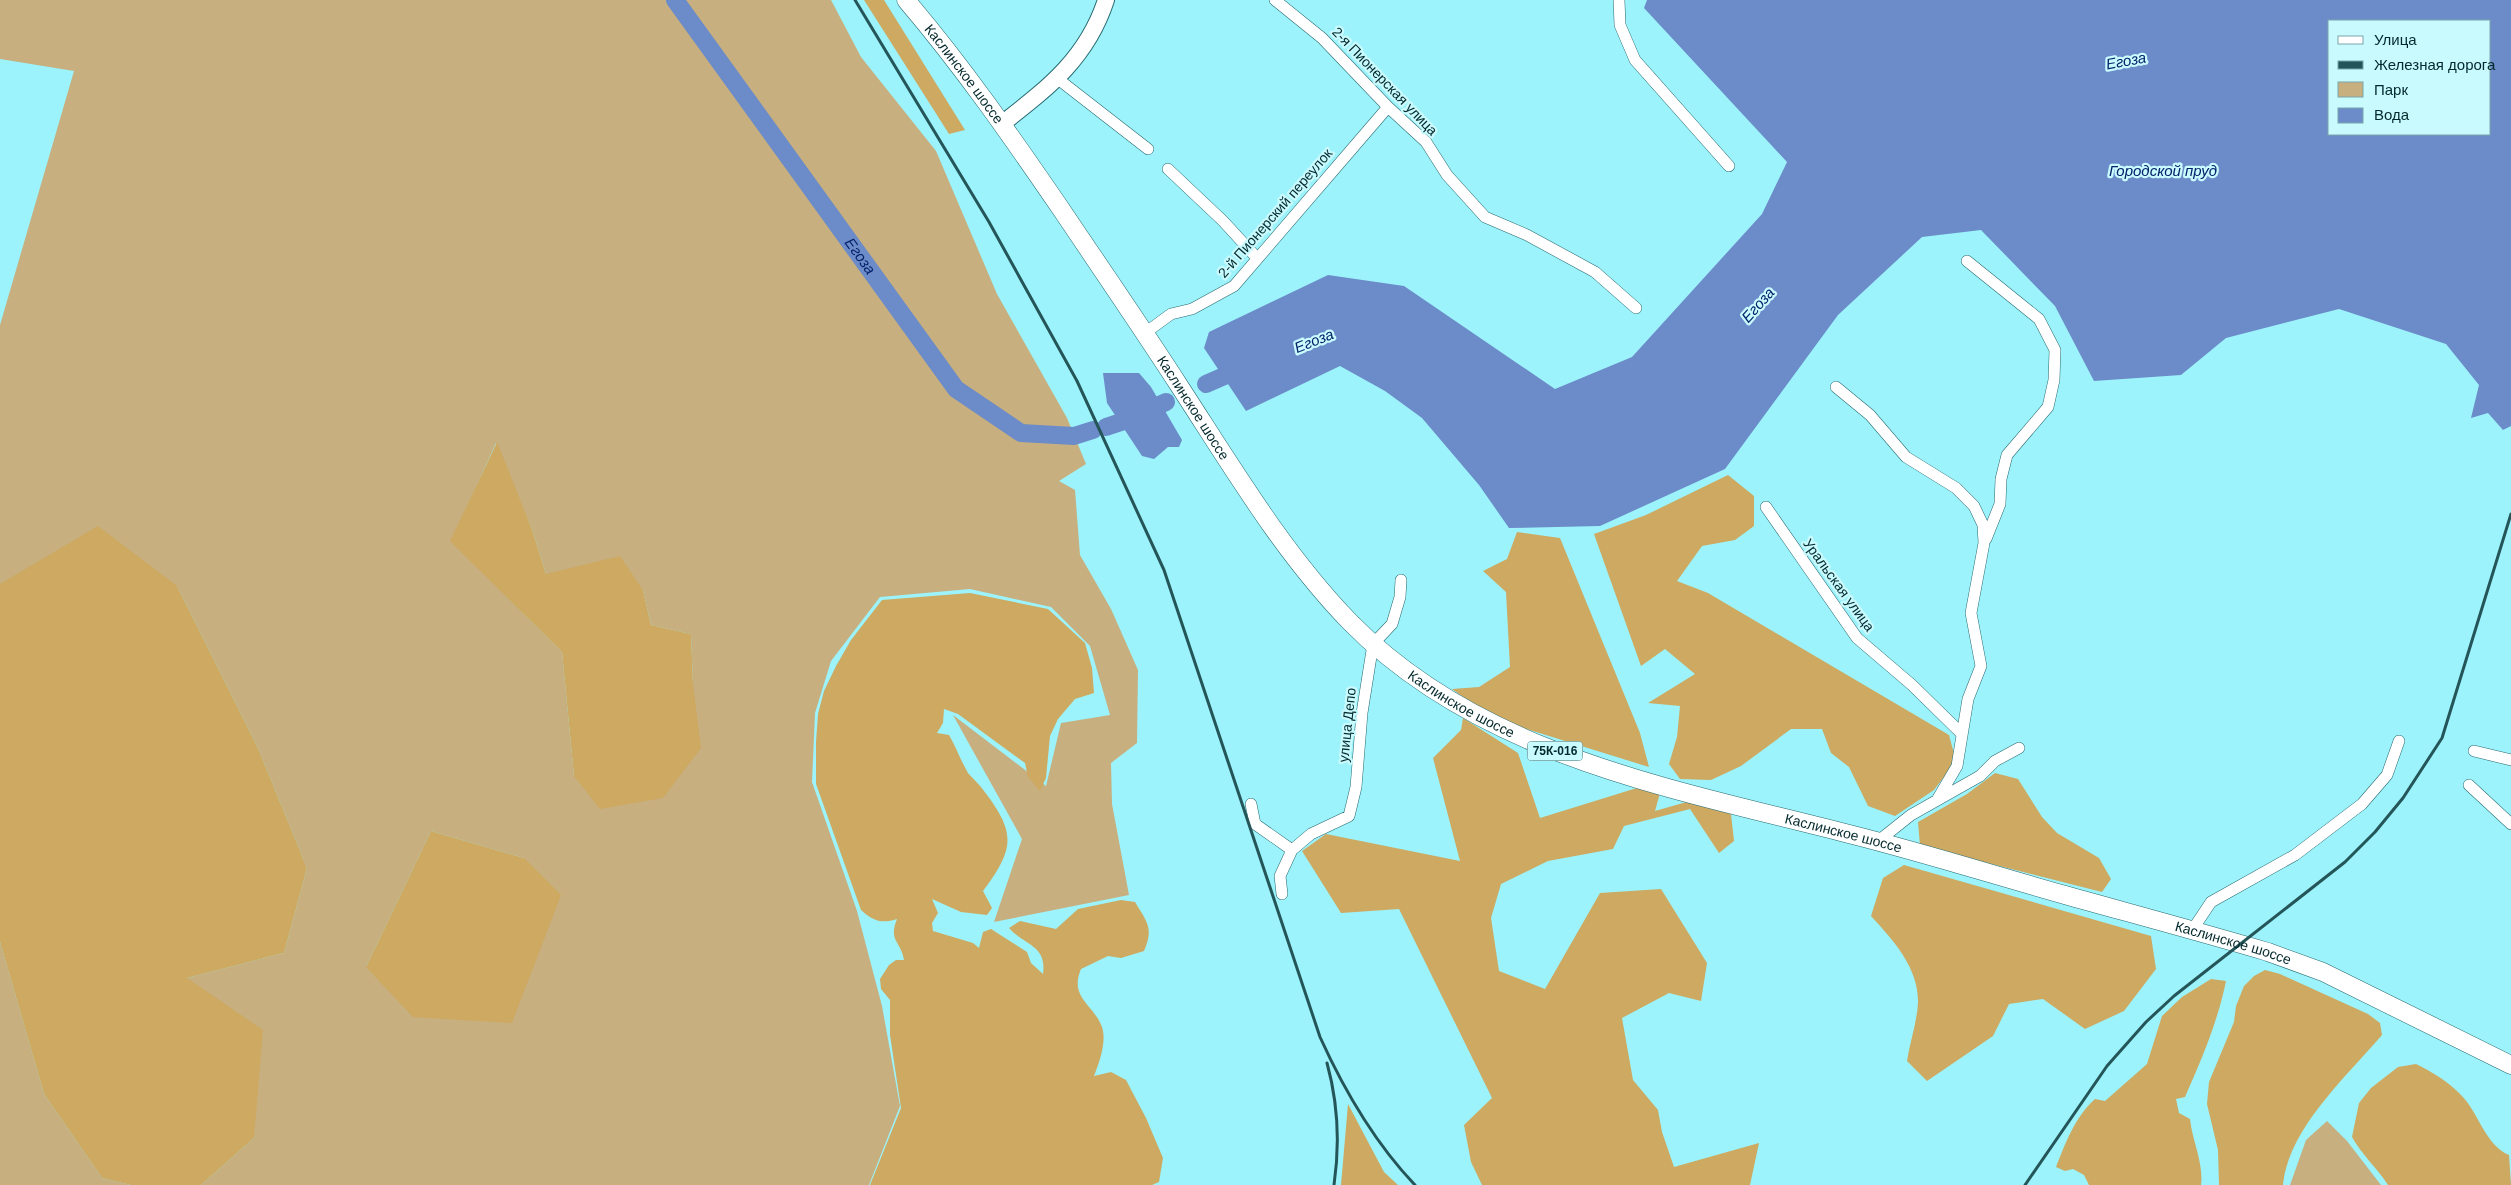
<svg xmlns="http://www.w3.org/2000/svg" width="2511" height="1185" font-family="Helvetica,sans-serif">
  <rect width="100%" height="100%" fill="#9df3fb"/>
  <path fill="#c7af7f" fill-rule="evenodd" d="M 0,0 L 831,0 L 861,57 L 936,151 L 997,294 L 1067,418 L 1086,464 L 1059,481 L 1075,490 L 1080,555 L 1111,609 L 1138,670 L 1137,743 L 1111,763 L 1112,804 L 1129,895 L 994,922 L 1022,839 L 953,715 L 1046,786 L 1061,723 L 1110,715 L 1090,646 L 1051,607 L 970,589 L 880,597 L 831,661 L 815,713 L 812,782 L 857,911 L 882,1006 L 900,1106 L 869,1185 L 201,1185 L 254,1138 L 187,978 L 284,953 L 307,868 L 258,748 L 177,586 L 0,594 L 0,325 L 74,71 L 0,59 ZM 496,443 L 532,529 L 546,574 L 643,590 L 651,625 L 691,634 L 693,684 L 574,776 L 562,652 L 451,541 ZM 431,831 L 524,858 L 366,967 Z
    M 0,942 L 44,1094 L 102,1178 L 131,1185 L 0,1185 Z
    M 2327,1121 L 2347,1141 L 2381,1185 L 2290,1185 L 2306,1140 Z"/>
  <path fill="#cda961" d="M 864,0 L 884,0 L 965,130 L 949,134 Z
    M 497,442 L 532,529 L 546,574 L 620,556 L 643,590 L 651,625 L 691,634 L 693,684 L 701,748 L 663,798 L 600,809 L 574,776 L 562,652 L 450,541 Z
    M 1728,475 L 1754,496 L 1754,526 L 1735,540 L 1702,546 L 1677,581 L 1708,593 L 1949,735 L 1956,761 L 1934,790 L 1895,816 L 1868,806 L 1849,767 L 1831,753 L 1822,729 L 1791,729 L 1741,766 L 1711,780 L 1680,779 L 1669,764 L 1677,737 L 1680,706 L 1648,703 L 1695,674 L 1665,649 L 1641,666 L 1594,534 L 1646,515 Z
    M 98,526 L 177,586 L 258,748 L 307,868 L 284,953 L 187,978 L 263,1030 L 254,1138 L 201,1185 L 131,1185 L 102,1178 L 44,1094 L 0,942 L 0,584 Z
    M 1517,532 L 1560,538 L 1640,733 L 1649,767 L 1494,719 L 1452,689 L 1479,687 L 1510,667 L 1506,592 L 1483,571 L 1507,559 Z
    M 970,593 L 1048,609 L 1085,643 L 1092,668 L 1094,693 L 1075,699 L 1058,719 L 1050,736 L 1046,778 L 1040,791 L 1028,777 L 1025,763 L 958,714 L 944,709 L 943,723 L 937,733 L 949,735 C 956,747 961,761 968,773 C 972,778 977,782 981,787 C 1016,832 1016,847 983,891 L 992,908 L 987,915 L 961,912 L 932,899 L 938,913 L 932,923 L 933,931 L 973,943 L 979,948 L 983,932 L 991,929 L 1027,952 L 1031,963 L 1043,974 C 1047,945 1025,946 1009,928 L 1020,921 L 1056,929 L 1078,909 L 1121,900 L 1135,902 C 1147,922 1154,928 1144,951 L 1121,958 L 1108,956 L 1081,969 C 1069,998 1093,1003 1102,1027 C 1107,1042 1099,1063 1094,1076 L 1111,1072 L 1126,1080 L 1146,1118 L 1163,1158 L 1159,1182 L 1152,1185 L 870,1185 L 901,1108 L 890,1035 L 890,1000 L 881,989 L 880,979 L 889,965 L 896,960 L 904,960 C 901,941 888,941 897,919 C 882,924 873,921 861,910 L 816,784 L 816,742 L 818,714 L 824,691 L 836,666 L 851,640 L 882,600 Z
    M 1463,718 L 1518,753 L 1540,818 L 1640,787 L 1660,793 L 1655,811 L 1690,801 L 1731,814 L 1734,841 L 1719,853 L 1690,809 L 1624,826 L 1613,849 L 1548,861 L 1501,884 L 1491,918 L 1499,971 L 1545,989 L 1600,893 L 1661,889 L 1707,963 L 1701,1001 L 1669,993 L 1622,1018 L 1633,1080 L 1658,1110 L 1662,1132 L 1674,1167 L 1759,1143 L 1750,1185 L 1482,1185 L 1471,1162 L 1464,1125 L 1492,1098 L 1399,909 L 1341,913 L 1302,851 L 1326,834 L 1460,861 L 1433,758 L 1461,730 Z
    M 1995,773 L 2018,779 L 2042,817 L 2057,833 L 2099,858 L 2111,879 L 2102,892 L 1920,846 L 1918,822 L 1967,794 Z
    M 431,831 L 524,858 L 561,895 L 512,1023 L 413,1017 L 366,967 Z
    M 1904,865 L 2151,936 L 2156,969 L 2124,1011 L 2085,1029 L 2043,999 L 2009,1004 L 1993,1036 L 1927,1081 L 1907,1061 C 1910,1042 1917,1022 1918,1003 C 1919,968 1893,940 1871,916 L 1883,878 Z
    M 2265,970 L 2280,974 L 2368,1014 L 2380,1023 L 2382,1035 C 2347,1076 2288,1129 2283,1185 L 2219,1185 L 2218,1150 L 2207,1104 L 2209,1082 L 2234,1022 L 2236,1006 L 2244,986 L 2254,976 Z
    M 2211,979 L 2226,981 C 2218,1021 2201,1061 2185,1097 L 2176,1099 L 2179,1113 L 2190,1119 C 2192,1140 2204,1164 2201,1185 L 2089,1185 L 2084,1175 L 2073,1169 L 2065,1171 L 2056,1167 C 2066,1142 2075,1117 2095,1099 L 2105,1101 L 2147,1064 L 2162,1016 L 2182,997 Z
    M 2416,1064 C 2432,1072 2448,1081 2461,1095 C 2479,1113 2485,1145 2509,1155 L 2511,1185 L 2388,1185 C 2377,1168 2362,1155 2352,1137 L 2359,1103 L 2371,1088 L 2398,1067 Z
    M 1348,1104 L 1384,1172 L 1398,1185 L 1341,1185 Z"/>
  <path fill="#6c8bc9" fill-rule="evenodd" d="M 1647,0 L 2511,0 L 2511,426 L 2503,430 L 2488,413 L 2471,418 L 2479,385 L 2446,344 L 2339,309 L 2226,338 L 2181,375 L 2094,381 L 2055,306 L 1981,230 L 1922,237 L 1838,315 L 1725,469 L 1600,526 L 1509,528 L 1479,485 L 1422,418 L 1385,391 L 1340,366 L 1246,411 L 1204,348 L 1209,332 L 1328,275 L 1404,286 L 1555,389 L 1632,357 L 1762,214 L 1787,162 L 1644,8 ZM 2490,21 L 2490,134 L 2330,134 L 2330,21 Z
    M 1103,373 L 1139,373 L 1151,387 L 1182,440 L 1179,447 L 1168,447 L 1154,459 L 1142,456 L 1107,403 Z"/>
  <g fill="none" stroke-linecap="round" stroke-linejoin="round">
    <g stroke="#6c8bc9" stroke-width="18">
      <path id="s1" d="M 675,0 L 956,389 L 1021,433 L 1074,436 L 1093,430"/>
      <path d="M 1206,384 L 1245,367"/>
      <path d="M 1106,427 L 1121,422 L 1166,402"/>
    </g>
    <g stroke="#276a70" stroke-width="12">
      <path id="street" d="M 1275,0 L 1322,38 L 1388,107 L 1426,142 L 1447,175 L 1485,217 L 1527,235 L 1595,272 L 1636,308
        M 1619,0 L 1620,25 L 1635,60 L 1729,166
        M 1058,79 L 1148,149
        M 1168,169 L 1223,221 L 1257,258
        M 1967,261 L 2039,319 L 2055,350 L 2054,380 L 2048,407 L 2007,455 L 2001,479 L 2000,504 L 1986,539
        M 1145,333 L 1171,314 L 1192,309 L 1234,286 L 1388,107
        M 1836,387 L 1870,415 L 1906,457 L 1956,488 L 1974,506 L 1983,525 L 1984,543 L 1971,613 L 1981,666 L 1968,699 L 1957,766 L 1937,800
        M 1766,507 L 1857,638 L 1912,685 L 1962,734
        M 2474,751 L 2511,760
        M 2469,785 L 2511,824
        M 1251,804 L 1255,824 L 1292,850 L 1311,834 L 1349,816 L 1356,787 L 1362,713 L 1373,644 L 1392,624 L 1400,597 L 1401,580
        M 1877,842 L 1911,815 L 1980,776 L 1995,761 L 2019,748
        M 1282,894 L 1280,876 L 1292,850
        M 2193,929 L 2211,902 L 2295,855 L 2362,804 L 2387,775 L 2399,741"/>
    </g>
    <g stroke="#276a70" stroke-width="18">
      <path id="secondary" d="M 1003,123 C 1049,87 1087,58 1106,0"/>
    </g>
    <g stroke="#276a70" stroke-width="19">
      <g id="primary">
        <path id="s2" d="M 906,0 C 963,67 1013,139 1063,212 C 1102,270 1142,328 1180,387 C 1232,467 1283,553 1350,622 C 1482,757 1679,790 1853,835 C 1924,853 1994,875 2065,895 C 2133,914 2200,932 2268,952 L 2323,972 L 2511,1065"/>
      </g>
    </g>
    <use href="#street" stroke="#fff" stroke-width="11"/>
    <use href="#secondary" stroke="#fff" stroke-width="16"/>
    <use href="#primary" stroke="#fff" stroke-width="18"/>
    <path stroke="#245559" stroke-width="3" d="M 855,0 L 989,222 L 1077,381 L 1164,570 L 1320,1037 C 1344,1090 1374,1142 1415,1185
      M 1327,1063 C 1338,1103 1340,1144 1334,1185
      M 2025,1185 L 2107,1066 L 2146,1022 L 2174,996 L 2345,862 L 2375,832 L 2403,798 L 2442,738 L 2511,514"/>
  </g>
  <g text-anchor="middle" stroke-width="4.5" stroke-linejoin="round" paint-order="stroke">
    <rect fill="#c9fafe" stroke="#3e686b" stroke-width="1" x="1527.5" y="741.5" width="55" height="19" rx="4"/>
    <g font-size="12" font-weight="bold" fill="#03292c">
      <text x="1555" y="755">75К-016</text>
    </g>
    <g font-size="14" fill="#03292c" stroke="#c9fafe">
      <text dy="5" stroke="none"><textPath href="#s2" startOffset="94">Каслинское шоссе</textPath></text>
      <text transform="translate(1385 81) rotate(46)" y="5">2-я Пионерская улица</text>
      <text transform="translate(1275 213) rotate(-49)" y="5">2-й Пионерский переулок</text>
      <text dy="5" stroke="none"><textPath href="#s2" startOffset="499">Каслинское шоссе</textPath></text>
      <text transform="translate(1839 585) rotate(54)" y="5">Уральская улица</text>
      <text dy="5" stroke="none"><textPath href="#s2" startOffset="904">Каслинское шоссе</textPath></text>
      <text transform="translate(1347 725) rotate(-84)" y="5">улица Депо</text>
      <text dy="5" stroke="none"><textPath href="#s2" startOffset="1309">Каслинское шоссе</textPath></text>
      <text dy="5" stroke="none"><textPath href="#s2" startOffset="1714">Каслинское шоссе</textPath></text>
    </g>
    <g font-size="15" font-style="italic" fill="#05226a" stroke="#c9fafe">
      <text transform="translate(2126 61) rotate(-10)" y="5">Егоза</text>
      <text x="2163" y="176">Городской пруд</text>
      <text dy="5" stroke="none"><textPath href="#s1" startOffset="316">Егоза</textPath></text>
      <text transform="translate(1758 305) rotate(-48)" y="5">Егоза</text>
      <text transform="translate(1314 341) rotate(-22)" y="5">Егоза</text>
    </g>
  </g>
  <rect x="2328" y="20" width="162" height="115" fill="#c9fafe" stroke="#7aa6aa"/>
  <rect x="2338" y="36" width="25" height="8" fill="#ffffff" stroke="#7aa6aa"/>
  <text x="2374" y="45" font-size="15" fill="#03292c">Улица</text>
  <rect x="2338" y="61" width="25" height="8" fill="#245559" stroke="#7aa6aa"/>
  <text x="2374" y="70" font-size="15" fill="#03292c">Железная дорога</text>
  <rect x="2338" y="82" width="25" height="15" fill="#c7af7f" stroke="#7aa6aa"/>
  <text x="2374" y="95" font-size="15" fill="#03292c">Парк</text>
  <rect x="2338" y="108" width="25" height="15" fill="#6c8bc9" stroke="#7aa6aa"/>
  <text x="2374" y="120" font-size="15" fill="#03292c">Вода</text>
</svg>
